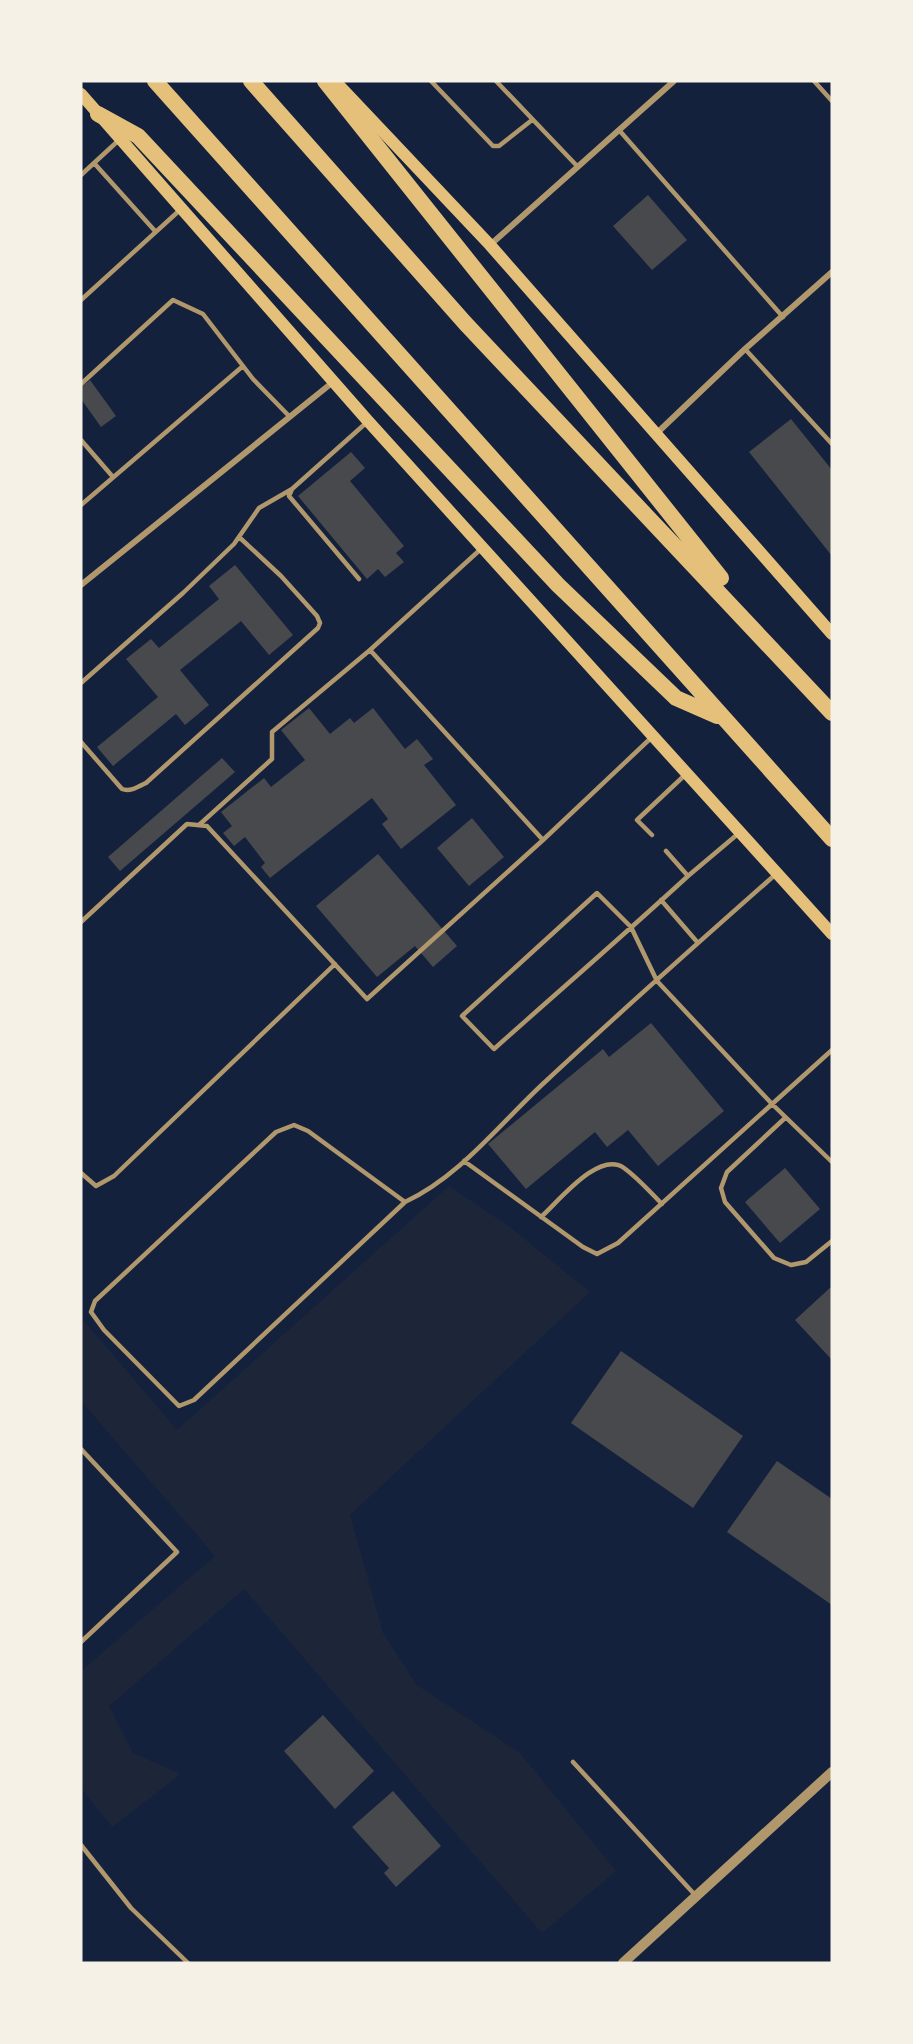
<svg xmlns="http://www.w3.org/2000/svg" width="913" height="2044" font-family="Helvetica,sans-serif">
  <rect width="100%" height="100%" fill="#14213d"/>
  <path fill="#1d2539" d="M 449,1186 L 507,1225 L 590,1292 L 350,1515 L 383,1633 L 417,1685 L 520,1753 L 616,1871 L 542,1933 L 244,1589 L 109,1706 L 133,1753 L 181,1774 L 112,1827 L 81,1788 L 81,1671 L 215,1556 L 81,1401 L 81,1317 L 177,1430 Z"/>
  <path fill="#48494c" d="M 648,195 L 687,240 L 652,270 L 613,226 Z
    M 90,380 L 116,416 L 101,427 L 81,399 L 81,387 Z
    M 791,419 L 832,470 L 832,556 L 749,452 Z
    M 351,452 L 365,468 L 350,481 L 404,546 L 396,553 L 404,562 L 385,577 L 378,569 L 367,579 L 298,496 Z
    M 235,565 L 293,635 L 269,655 L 241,621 L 180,670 L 209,705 L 185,725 L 176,714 L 113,766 L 97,747 L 158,697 L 126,659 L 151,639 L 159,648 L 219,599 L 209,586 Z
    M 309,708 L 330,734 L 350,718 L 354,723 L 373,708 L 405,749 L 417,739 L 433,759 L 424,765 L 456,805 L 401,849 L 382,824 L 388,819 L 372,798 L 270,878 L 261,867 L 265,863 L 245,837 L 234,846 L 223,833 L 232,826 L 221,812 L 264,778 L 271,787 L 305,760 L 281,730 Z
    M 222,758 L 235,772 L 120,871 L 108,857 Z
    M 472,818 L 504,857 L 469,886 L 437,848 Z
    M 378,854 L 457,946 L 433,967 L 415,946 L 377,977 L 316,906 Z
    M 651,1023 L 724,1111 L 658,1166 L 628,1130 L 607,1147 L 595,1132 L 526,1189 L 488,1144 L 603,1049 L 609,1057 Z
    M 785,1168 L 820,1209 L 780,1243 L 745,1202 Z
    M 832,1286 L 832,1360 L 795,1320 Z
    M 621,1351 L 743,1436 L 693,1508 L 571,1423 Z
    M 777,1461 L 832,1499 L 832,1605 L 727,1532 Z
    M 323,1715 L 374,1771 L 335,1809 L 284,1751 Z
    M 393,1791 L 441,1846 L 396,1887 L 384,1873 L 389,1868 L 352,1827 Z"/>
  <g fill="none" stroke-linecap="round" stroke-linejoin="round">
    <path stroke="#b1986c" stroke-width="4.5" d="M 431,81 L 493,146 L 499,146 L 532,120
      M 496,81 L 578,167
      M 814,81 L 832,101
      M 619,130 L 783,317
      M 94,163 L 155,231
      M 81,175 L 119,140
      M 81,300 L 181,209
      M 745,349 L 832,444
      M 81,384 L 173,300 L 203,314 L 253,379 L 290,417
      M 81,440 L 113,477
      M 81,505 L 243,366
      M 482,548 L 370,650 L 543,840 L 652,737
      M 359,579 L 289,496 L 292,489 L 366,423
      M 81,683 L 183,593 L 234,544 L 259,508 L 292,489
      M 81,742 L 122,789 C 130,792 138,787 146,783 L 318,628 L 320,623 L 317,616 L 281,576 L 239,537
      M 199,825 L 272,759 L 272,732 L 370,650
      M 652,835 L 637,820 L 686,774
      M 666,851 L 688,876 L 739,833
      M 688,876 C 625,934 559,991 494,1049 L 462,1016 L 597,893 L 631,927 L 657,981 L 772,1104 L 832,1162
      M 661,900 L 698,943
      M 81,922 L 187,824 L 207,826 L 367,999 L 543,840
      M 785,1118 L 727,1172 L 721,1188 L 725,1202 L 774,1258 L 791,1265 L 806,1262 L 832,1241
      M 464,1161 L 583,1247 L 597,1254 L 618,1243 L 832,1050
      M 81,1173 L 96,1186 L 114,1176 L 335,964
      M 405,1202 L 194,1400 L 179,1406 L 104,1330 L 91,1312 L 95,1301 L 276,1132 L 294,1125 L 308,1131 L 405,1202 C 461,1176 501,1122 546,1081 C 621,1011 699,942 776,874
      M 541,1217 C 559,1201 599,1150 624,1168 C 638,1178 650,1192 662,1204
      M 81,1449 L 177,1552 L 81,1642
      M 573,1762 L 696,1896
      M 81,1845 L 131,1908 L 188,1963"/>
    <path stroke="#b1986c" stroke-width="6" d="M 490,245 L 674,81
      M 656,434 L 745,349 L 832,272
      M 81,585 L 333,382"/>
    <path stroke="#b1986c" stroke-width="10" d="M 623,1963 L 832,1772"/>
    <path stroke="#e5c07b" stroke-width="12" d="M 335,81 L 490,245 L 832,634
      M 81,94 L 368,421 L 832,934"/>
    <path stroke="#e5c07b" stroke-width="16" d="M 155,81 L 832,839
      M 251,81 L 465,323 L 832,713
      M 325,81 L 721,578
      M 98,114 L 138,136 L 558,585 L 676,698 L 717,716"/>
  </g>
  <rect width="913" height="2044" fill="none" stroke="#f6f1e7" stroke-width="165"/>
</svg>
